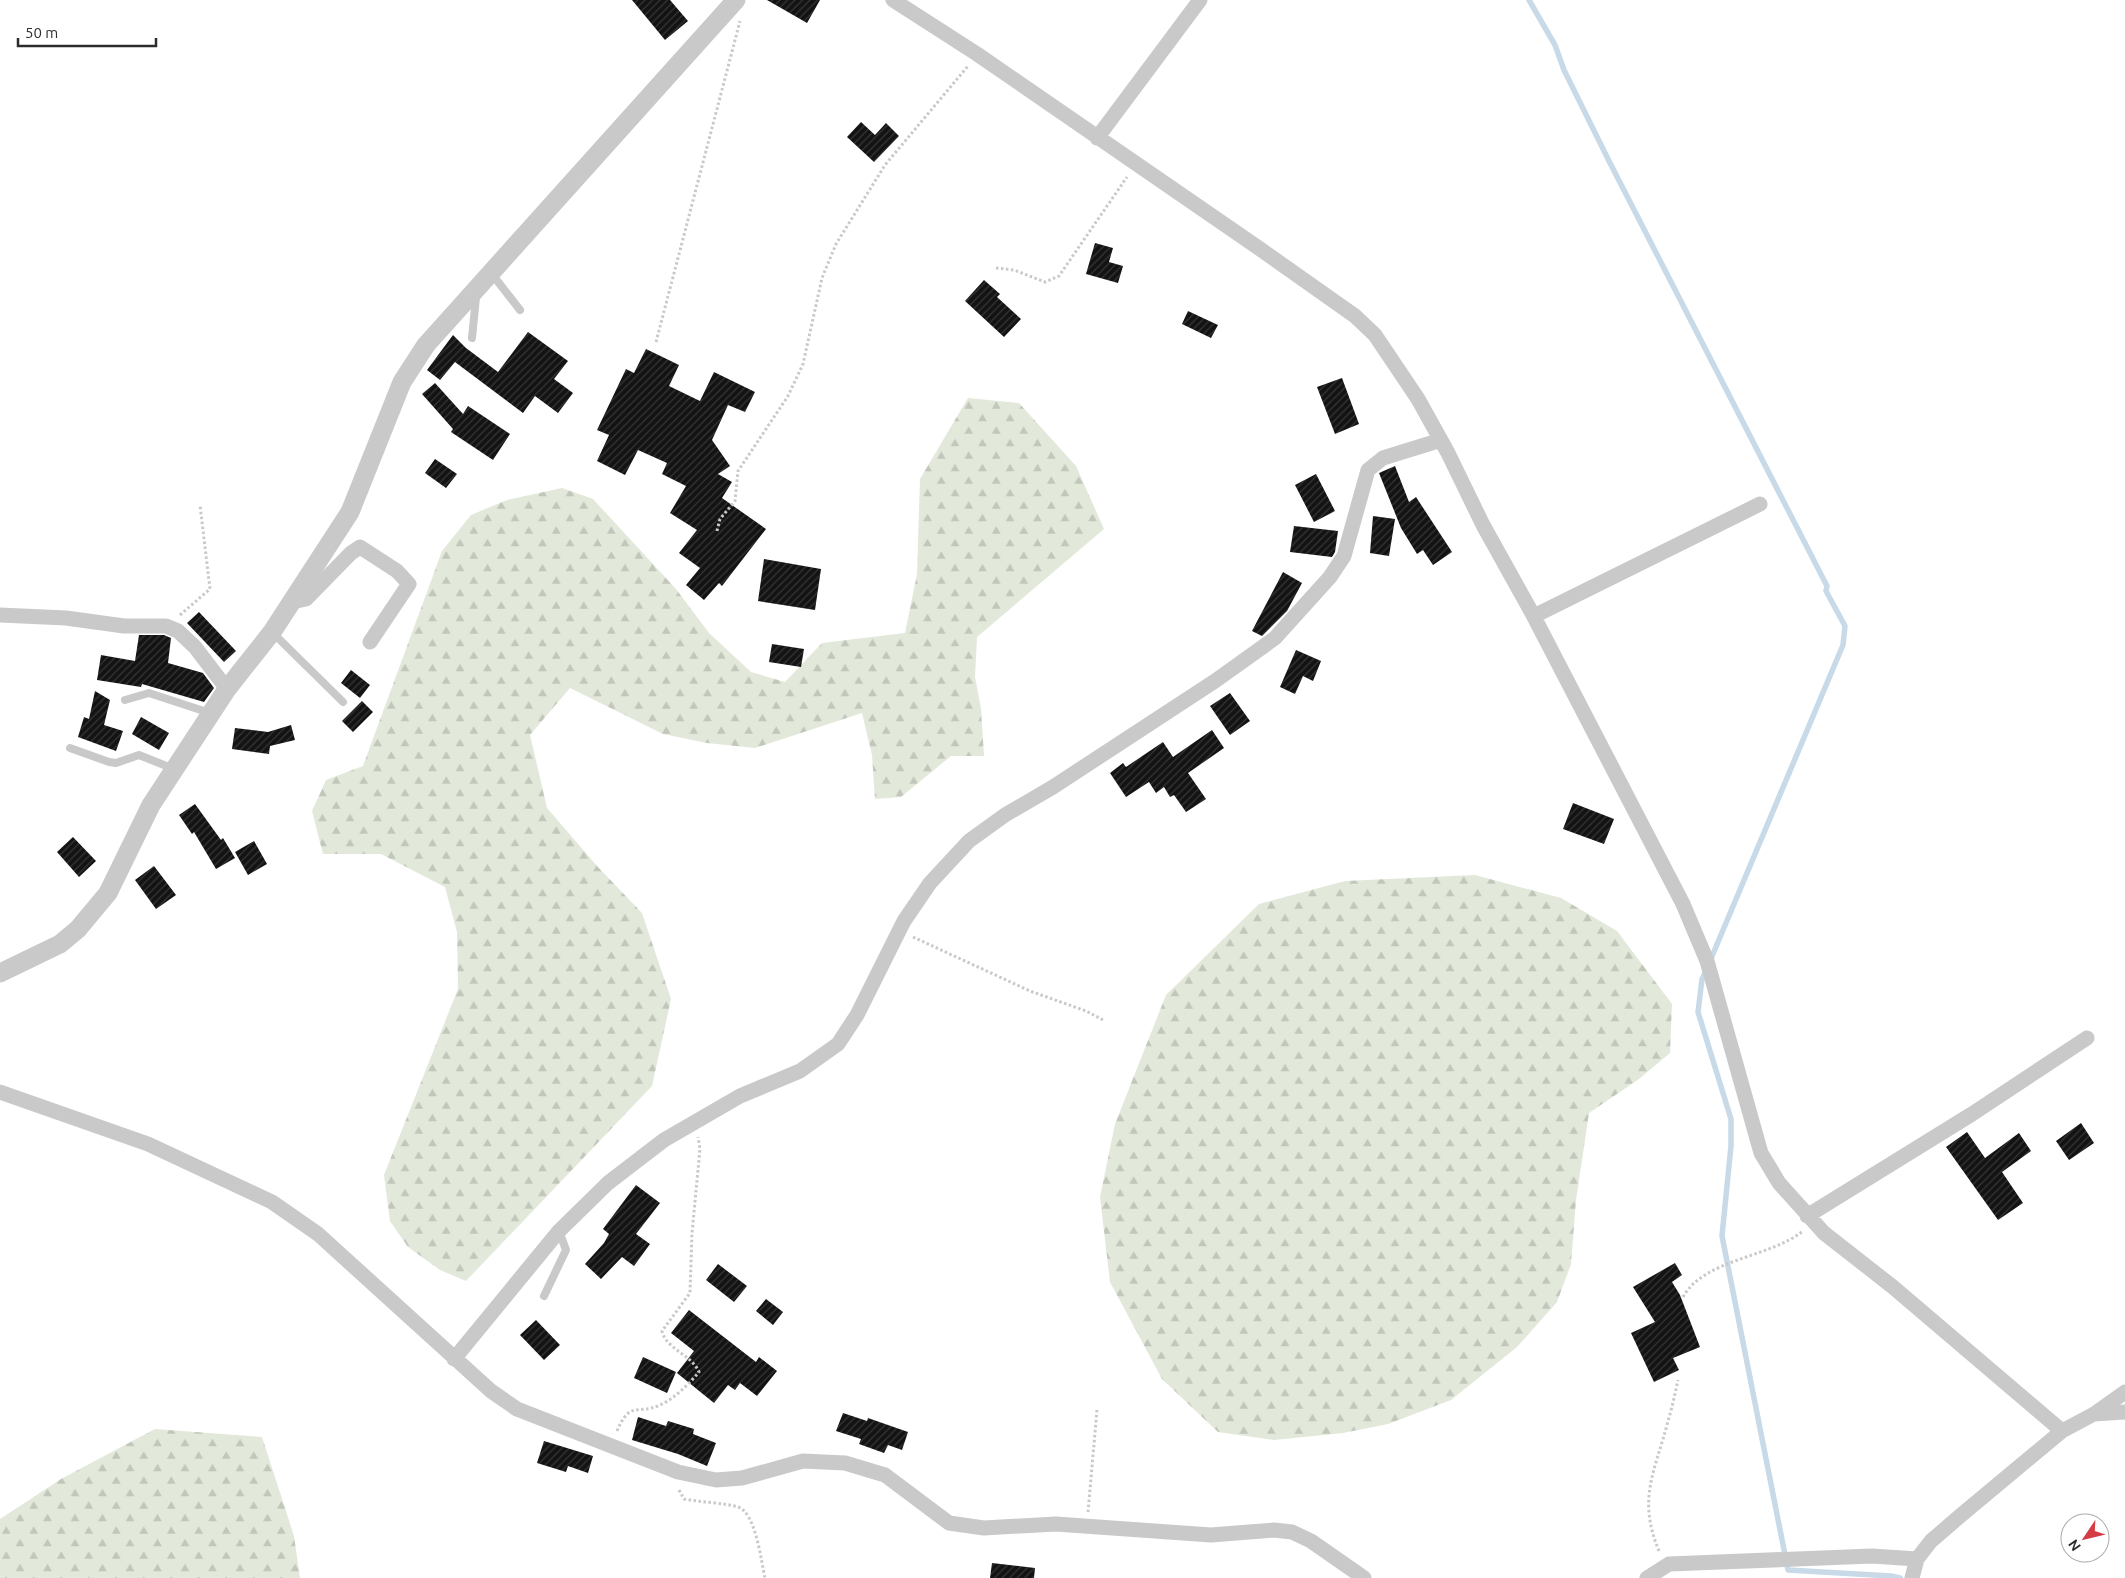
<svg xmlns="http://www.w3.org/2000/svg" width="2125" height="1578" font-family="Ubuntu,sans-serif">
  <defs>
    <pattern id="forest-firs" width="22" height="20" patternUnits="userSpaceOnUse" patternTransform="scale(1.25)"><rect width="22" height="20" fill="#e2e8da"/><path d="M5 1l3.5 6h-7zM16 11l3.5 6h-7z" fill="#c2c7bb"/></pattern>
    <pattern id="building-hatch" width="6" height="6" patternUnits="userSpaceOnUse" patternTransform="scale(1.25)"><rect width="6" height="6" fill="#131313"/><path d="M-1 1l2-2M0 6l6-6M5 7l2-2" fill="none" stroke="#363636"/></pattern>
  </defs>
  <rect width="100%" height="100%" fill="#fff"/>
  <path fill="url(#forest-firs)" d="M 968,398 L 1019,403 L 1076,466 L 1104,529 L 977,637 L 975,677 L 981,709 L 984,756 L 951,756 L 901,797 L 875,799 L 872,755 L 862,713 L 755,748 L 707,743 L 663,734 L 570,688 L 530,735 L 547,808 L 597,866 L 642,913 L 671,999 L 652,1086 L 466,1281 L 440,1270 L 408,1247 L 390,1221 L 384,1175 L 458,989 L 457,932 L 445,887 L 381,854 L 323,854 L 312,811 L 326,780 L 363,766 L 442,551 L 471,515 L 507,500 L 562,488 L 593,499 L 676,589 L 709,633 L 751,672 L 785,682 L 822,643 L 905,633 L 917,574 L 920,479 Z
    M 1475,875 L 1561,898 L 1617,931 L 1672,1004 L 1670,1053 L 1639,1079 L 1589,1113 L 1576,1200 L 1571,1264 L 1557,1302 L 1517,1347 L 1451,1400 L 1388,1424 L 1343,1433 L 1274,1440 L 1218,1432 L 1162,1379 L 1110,1282 L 1100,1197 L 1115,1124 L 1166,995 L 1259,904 L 1345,881 Z
    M 155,1429 L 262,1437 L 294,1536 L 300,1578 L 0,1578 L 0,1519 L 61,1479 Z"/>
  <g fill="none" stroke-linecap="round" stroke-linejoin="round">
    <path stroke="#c8dae7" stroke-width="5.5" d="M 1529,0 L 1555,45 L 1564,70 L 1609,161 L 1827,586 L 1826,591 L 1845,626 L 1843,645 L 1710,961
      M 1707,969 L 1702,979 L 1698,1012 L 1731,1119 L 1731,1146 L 1722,1236 L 1788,1570 L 1891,1576 L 1900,1578"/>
  </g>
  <path fill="url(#building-hatch)" d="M 632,0 L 670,0 L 688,21 L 665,40 Z
    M 767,0 L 820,0 L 807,23 Z
    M 861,122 L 875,135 L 886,123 L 899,136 L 874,162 L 847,137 Z
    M 1095,243 L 1113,248 L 1109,262 L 1123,266 L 1118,283 L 1086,274 Z
    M 984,280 L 1000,294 L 997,297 L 1021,319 L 1004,337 L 965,301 Z
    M 1188,311 L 1218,325 L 1211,338 L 1182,324 Z
    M 528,332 L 568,361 L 554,379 L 573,393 L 558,413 L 535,396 L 523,413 L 455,362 L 440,380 L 427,370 L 453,335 L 466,348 L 498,372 Z
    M 646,349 L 679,365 L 669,386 L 700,401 L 714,372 L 755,392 L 745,412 L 728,405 L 712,440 L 730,466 L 718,474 L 732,482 L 722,498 L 766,529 L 722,586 L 719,583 L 704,600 L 686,585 L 700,568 L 679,553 L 697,530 L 670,513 L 686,486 L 662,474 L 667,463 L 638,450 L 625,475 L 597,461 L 609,435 L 597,430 L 626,369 L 634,373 Z
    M 1342,378 L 1359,424 L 1335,434 L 1317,387 Z
    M 435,383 L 463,414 L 468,406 L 510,434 L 493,460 L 451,432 L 453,429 L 422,394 Z
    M 435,459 L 457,474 L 446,488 L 425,473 Z
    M 1395,466 L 1409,502 L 1416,497 L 1452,552 L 1433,565 L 1423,550 L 1417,554 L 1401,528 L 1379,473 Z
    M 1316,474 L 1335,511 L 1314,522 L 1295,485 Z
    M 1373,516 L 1395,519 L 1389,556 L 1370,553 Z
    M 1294,526 L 1338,531 L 1335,552 L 1332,557 L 1290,552 Z
    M 764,559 L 821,569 L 815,610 L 758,601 Z
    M 1283,572 L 1302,583 L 1287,611 L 1262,636 L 1252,631 Z
    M 199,612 L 236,651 L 224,662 L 187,623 Z
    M 139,635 L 164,635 L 171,638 L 168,663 L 203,673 L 214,688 L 204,702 L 142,684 L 141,687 L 97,680 L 101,655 L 135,661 Z
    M 772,644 L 804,649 L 801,667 L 769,662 Z
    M 1296,650 L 1321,661 L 1313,681 L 1303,676 L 1295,694 L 1280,687 Z
    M 351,670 L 370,685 L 360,698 L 341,683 Z
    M 95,691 L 110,700 L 104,725 L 123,731 L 116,751 L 78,737 L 84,717 L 89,719 Z
    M 1230,693 L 1250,721 L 1230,735 L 1210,706 Z
    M 362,701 L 373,712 L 353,732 L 342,721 Z
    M 141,717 L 169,733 L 159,750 L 132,734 Z
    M 291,725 L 295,740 L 270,746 L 269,754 L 232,749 L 235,728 L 268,732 Z
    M 1212,730 L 1224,748 L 1188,773 L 1206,799 L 1186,812 L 1174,795 L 1170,797 L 1164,787 L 1156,793 L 1149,782 L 1126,797 L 1110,773 L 1123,763 L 1126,767 L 1163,742 L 1173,757 Z
    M 1573,803 L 1614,819 L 1604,844 L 1563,829 Z
    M 195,804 L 221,840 L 223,838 L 235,858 L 216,869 L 194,832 L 192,834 L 179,815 Z
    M 73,837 L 96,861 L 79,877 L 57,852 Z
    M 254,841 L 267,864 L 248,875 L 235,852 Z
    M 154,866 L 176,895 L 156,909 L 135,880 Z
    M 2081,1123 L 2094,1143 L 2069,1160 L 2056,1141 Z
    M 1967,1132 L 1985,1158 L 2019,1133 L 2031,1151 L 2002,1172 L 2023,1203 L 1998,1220 L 1946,1147 Z
    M 636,1185 L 660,1203 L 636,1234 L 650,1244 L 634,1266 L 622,1257 L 601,1279 L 585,1264 L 604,1243 L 609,1234 L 603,1229 Z
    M 1675,1263 L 1682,1275 L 1672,1282 L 1680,1295 L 1700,1347 L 1673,1358 L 1679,1370 L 1654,1382 L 1631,1333 L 1655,1322 L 1633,1287 Z
    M 718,1264 L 747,1286 L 734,1302 L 706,1280 Z
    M 766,1299 L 783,1312 L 773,1325 L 756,1311 Z
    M 689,1310 L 756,1362 L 759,1357 L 777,1371 L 757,1396 L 740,1383 L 735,1390 L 728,1385 L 714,1403 L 677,1373 L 694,1351 L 671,1333 Z
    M 536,1320 L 560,1345 L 544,1360 L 520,1335 Z
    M 643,1357 L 676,1372 L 667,1393 L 634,1378 Z
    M 843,1413 L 867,1421 L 868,1418 L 908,1432 L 902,1450 L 888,1445 L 884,1453 L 859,1444 L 861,1439 L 836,1431 Z
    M 638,1417 L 666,1426 L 668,1421 L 694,1429 L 693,1434 L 716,1443 L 707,1466 L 678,1454 L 632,1440 Z
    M 544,1441 L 593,1456 L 588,1473 L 568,1466 L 566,1472 L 537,1463 Z
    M 992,1563 L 1035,1568 L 1034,1578 L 990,1578 Z"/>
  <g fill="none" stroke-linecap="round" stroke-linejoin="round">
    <path stroke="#c9c9c9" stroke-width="3" stroke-dasharray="2.5 2.5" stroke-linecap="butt" d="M 996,268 L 1014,270 L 1045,282 L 1059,276 L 1127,177
      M 656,342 L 740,21
      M 717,531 L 720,519 L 735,501 L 738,471 L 788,396 L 803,364 L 822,278 L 836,244 L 885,165 L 968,66
      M 180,615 L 210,589 L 200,505
      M 913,937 L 1030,991 L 1086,1011 L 1105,1021
      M 1683,1297 C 1704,1259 1769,1258 1803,1231
      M 617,1431 C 631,1399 636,1416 660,1405 C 674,1399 689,1384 699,1372 C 692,1355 666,1349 662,1331 L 690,1293 L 692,1233 L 700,1149 L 698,1137
      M 679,1490 L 684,1499 C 699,1502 725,1503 738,1507 C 756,1513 761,1561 765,1578
      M 1088,1512 L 1097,1410
      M 1659,1551 C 1637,1498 1655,1472 1668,1421 C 1672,1408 1675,1394 1678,1380"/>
    <path stroke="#c9c9c9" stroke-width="8" d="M 492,274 L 520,310
      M 472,338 L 476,297
      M 273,633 L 343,702
      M 125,700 L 149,693 L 210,713
      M 70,748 L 109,762 L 116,763 L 139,755 L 174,769
      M 544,1296 L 566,1250 L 559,1231"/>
    <path stroke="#c9c9c9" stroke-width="15" d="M 893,0 L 977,54 L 1263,251 L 1355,316 L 1375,335 L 1418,399 L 1448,453 L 1483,525 L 1532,613 L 1683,904 L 1707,961 L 1761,1153 L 1779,1183 L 1824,1233 L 1893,1287 L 2062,1431
      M 1097,138 L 1200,0
      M 292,602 L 306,599 L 351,553 L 360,547 L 397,571 L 409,584 L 370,642
      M 0,615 L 66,618 L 124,626 L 166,626 L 178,631 L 195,647 L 227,689
      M 1534,616 L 1760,504
      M 0,1092 L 148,1144 L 272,1202 L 318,1234 L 491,1391 L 517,1409 L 678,1472 L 716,1480 L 742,1478 L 803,1461 L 845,1463 L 885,1475 L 949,1523 L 984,1528 L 1056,1524 L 1211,1535 L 1274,1530 L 1292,1532 L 1311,1541 L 1364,1578
      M 1807,1216 L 1972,1114 L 2087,1038
      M 454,1359 L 559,1231 L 608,1183 L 664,1140 L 740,1096 L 800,1071 L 838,1044 L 857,1015 L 904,921 L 930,883 L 969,841 L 1005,815 L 1053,787 L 1215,681 L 1275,638 L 1330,577 L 1344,556 L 1368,470 L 1383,458 L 1441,440
      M 2094,1414 L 2125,1412
      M 1647,1578 L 1669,1564 L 1872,1556 L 1917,1559
      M 1912,1578 L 1917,1559 L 1931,1541 L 1960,1516 L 2062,1431 L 2094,1414 L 2125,1392"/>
    <path stroke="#c9c9c9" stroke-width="19" d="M 0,973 L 60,944 L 78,929 L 108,893 L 151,805 L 227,689 L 272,632 L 350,512 L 402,382 L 426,345 L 736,0"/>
  </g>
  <g transform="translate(2085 1538) rotate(235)"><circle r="24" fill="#ffffff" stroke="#ababab"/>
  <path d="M0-4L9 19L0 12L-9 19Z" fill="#d43d46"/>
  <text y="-8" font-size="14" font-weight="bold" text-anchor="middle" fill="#2c2c2c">N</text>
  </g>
  <path d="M18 38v8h138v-8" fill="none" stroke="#2c2c2c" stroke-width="2.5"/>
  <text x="25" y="38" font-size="15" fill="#2c2c2c" stroke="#ffffff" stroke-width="4" paint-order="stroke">50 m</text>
</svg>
